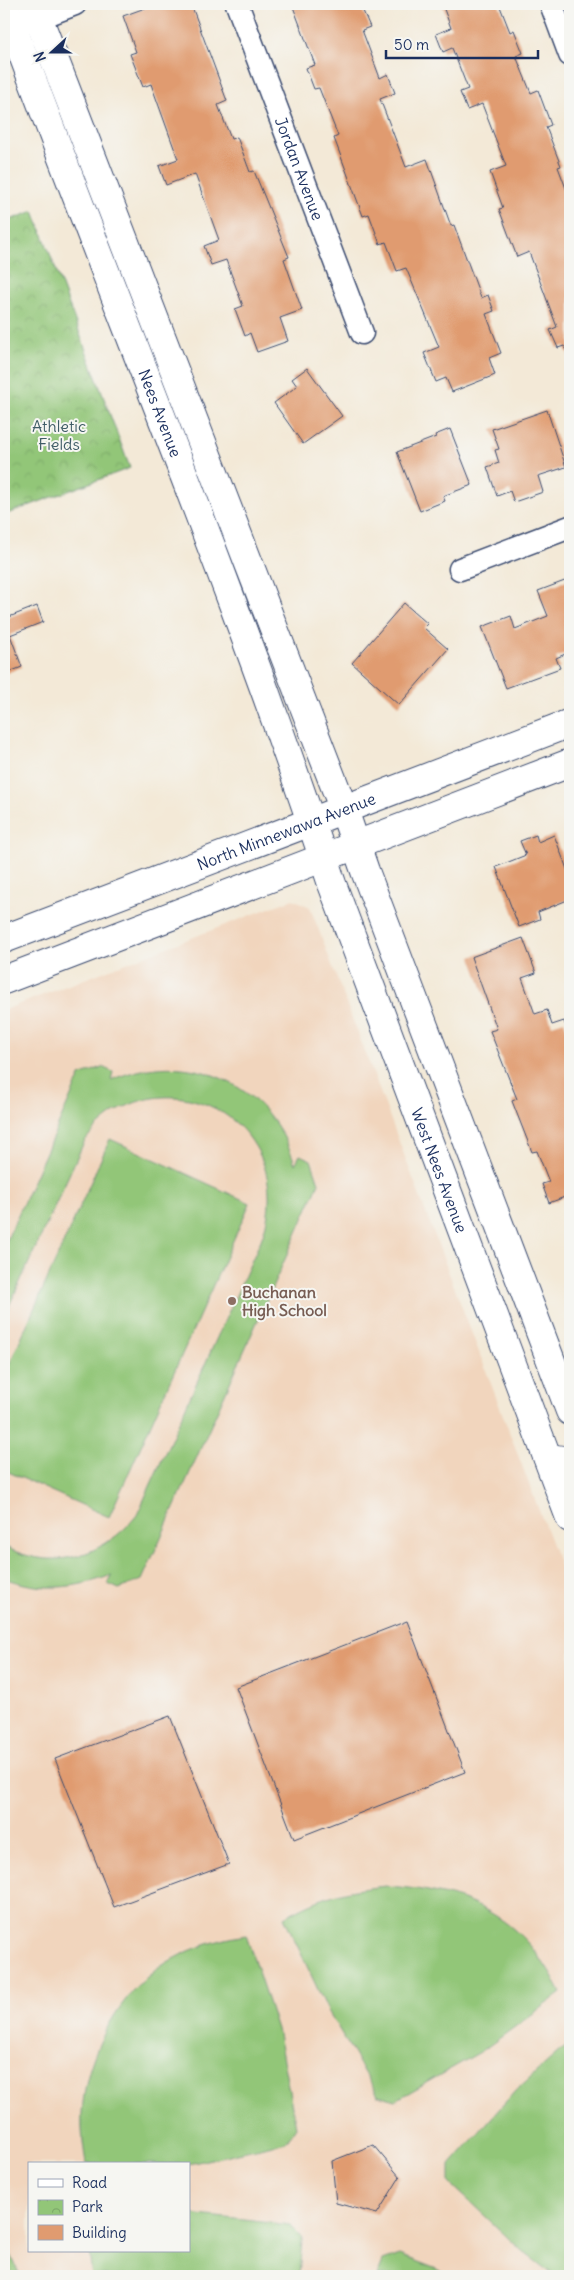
<svg xmlns="http://www.w3.org/2000/svg" width="574" height="2280" font-family="Delius,sans-serif">
  <defs>
    <pattern id="park-crowns" width="20" height="18" patternUnits="userSpaceOnUse" patternTransform="scale(1.25)"><rect width="20" height="18" fill="#92c678"/><path d="M2 6a3 3 0 1 1 6 0M12 15a3 3 0 1 1 6 0" fill="none" stroke="#7daa6a"/></pattern>
  </defs>
  <rect width="100%" height="100%" fill="#f6f6f2"/>
  <filter id="ink" filterUnits="userSpaceOnUse"><feTurbulence type="fractalNoise" baseFrequency=".02" numOctaves="2"/><feDisplacementMap in="SourceGraphic" scale="10" xChannelSelector="R" yChannelSelector="G"/><feConvolveMatrix kernelMatrix="1 2 1 2 8 2 1 2 1" color-interpolation-filters="sRGB"/></filter>
  <filter id="wash" filterUnits="userSpaceOnUse"><feTurbulence type="fractalNoise" baseFrequency=".0096" numOctaves="4" result="noise"/><feDisplacementMap in="SourceGraphic" scale="20" xChannelSelector="R" yChannelSelector="G"/><feGaussianBlur stdDeviation="1.12" result="paint"/><feColorMatrix in="noise" values="0 0 0 0 0 0 0 0 0 0 0 0 0 0 0 0 0 1.4 0 .05"/><feComposite in="paint" operator="in"/></filter>
  <g filter="url(#wash)">
    <rect width="100%" height="100%" fill="#f3e9d7"/>
    <path fill="#f1d5bd" fill-rule="evenodd" d="M 293,899 L 310,907 L 570,1592 L 570,2276 L 4,2276 L 4,1010 ZM 29,2164 L 189,2164 L 189,2251 L 29,2251 Z"/>
    <path fill="url(#park-crowns)" stroke="#567a6b" d="M 34,211 L 130,468 L 4,515 L 4,222 Z"/>
    <path fill="#92c678" stroke="#567a6b" d="M 102,1067 L 113,1072 L 111,1080 C 188,1046 270,1083 295,1164 L 300,1155 L 311,1160 L 319,1183 L 142,1580 L 119,1589 L 108,1584 L 112,1575 C 74,1589 42,1592 4,1578 L 4,1546 C 53,1573 104,1556 137,1515 L 261,1240 C 305,1123 159,1042 84,1142 L 4,1317 L 4,1246 L 80,1076 Z
      M 110,1139 L 250,1203 L 109,1517 L 4,1470 L 4,1376 Z
      M 387,1886 C 471,1892 522,1916 561,1993 L 482,2051 L 396,2100 L 378,2095 L 327,2009 L 284,1917 C 323,1896 343,1890 387,1886 Z
      M 246,1935 L 277,2029 L 296,2127 L 286,2142 L 189,2164 L 86,2164 C 83,2143 80,2124 83,2103 C 87,2060 111,2010 143,1981 C 171,1954 209,1941 246,1935 Z
      M 570,2042 L 570,2276 L 555,2276 L 522,2251 L 450,2183 L 450,2165 L 516,2090 Z
      M 189,2214 L 290,2225 L 302,2239 L 299,2276 L 92,2276 L 89,2251 L 189,2251 Z
      M 4,2237 L 20,2276 L 4,2276 Z
      M 400,2255 L 455,2276 L 377,2276 L 383,2261 Z"/>
    <g id="blocks">
      <path fill="#e09b70" d="M 156,4 L 191,4 L 227,101 L 218,105 L 231,139 L 237,137 L 250,172 L 254,171 L 289,257 L 284,259 L 302,310 L 280,318 L 288,341 L 257,352 L 250,333 L 245,336 L 235,309 L 243,306 L 226,260 L 211,265 L 204,246 L 219,240 L 195,174 L 166,185 L 159,166 L 178,159 L 151,84 L 143,87 L 130,54 L 136,52 L 123,16 Z
        M 292,4 L 360,4 L 370,27 L 362,30 L 380,78 L 388,74 L 395,93 L 380,99 L 406,167 L 427,159 L 451,226 L 454,225 L 481,298 L 488,295 L 494,311 L 486,314 L 501,353 L 489,358 L 495,375 L 452,392 L 446,378 L 436,382 L 424,353 L 439,347 L 406,268 L 397,271 L 386,242 L 380,244 L 369,214 L 363,216 L 334,138 L 338,136 L 319,88 L 314,89 L 306,68 L 315,65 Z
        M 442,4 L 499,4 L 510,32 L 514,30 L 523,53 L 516,56 L 531,93 L 538,90 L 551,125 L 546,127 L 561,166 L 558,167 L 570,199 L 570,358 L 564,346 L 558,348 L 550,330 L 557,327 L 529,252 L 517,257 L 499,209 L 503,208 L 490,172 L 506,166 L 482,104 L 467,110 L 460,92 L 468,89 L 452,48 L 443,52 L 436,34 L 451,28 Z
        M 307,368 L 342,416 L 303,444 L 274,403 L 297,386 L 292,379 Z
        M 547,410 L 566,467 L 538,476 L 543,492 L 514,502 L 510,491 L 497,496 L 487,467 L 499,463 L 495,450 L 499,449 L 492,429 Z
        M 450,429 L 472,485 L 443,496 L 445,501 L 420,511 L 397,452 L 436,437 L 435,435 Z
        M 570,579 L 570,652 L 556,658 L 560,668 L 506,688 L 482,627 L 511,616 L 515,629 L 548,616 L 538,591 Z
        M 404,603 L 428,624 L 424,628 L 448,649 L 399,705 L 352,663 Z
        M 37,606 L 43,622 L 10,635 L 22,667 L 4,674 L 4,619 Z
        M 536,835 L 538,842 L 554,835 L 570,877 L 570,899 L 538,912 L 540,919 L 519,927 L 496,867 L 526,855 L 520,841 Z
        M 523,938 L 536,973 L 522,978 L 535,1014 L 547,1010 L 552,1025 L 564,1021 L 570,1037 L 570,1195 L 549,1203 L 542,1184 L 549,1182 L 537,1151 L 532,1152 L 512,1101 L 517,1099 L 490,1031 L 497,1029 L 471,957 Z
        M 407,1621 L 465,1772 L 294,1839 L 236,1687 Z
        M 170,1716 L 229,1864 L 114,1907 L 55,1759 Z
        M 373,2145 L 400,2177 L 377,2214 L 336,2203 L 332,2161 Z"/>
    </g>
  </g>
  <g filter="url(#ink)">
    <use href="#blocks" fill-opacity="0" stroke="#3b4b70" stroke-width="1"/>
    <g fill="none" stroke-linecap="round" stroke-linejoin="round">
      <g stroke="#3b4b70" stroke-width="25">
        <g id="minor">
          <path id="s1" d="M 237,4 L 362,333"/>
          <path d="M 551,4 L 570,55"/>
          <path d="M 23,24 L 75,4"/>
          <path d="M 460,569 L 570,527"/>
        </g>
      </g>
      <g stroke="#3b4b70" stroke-width="30">
        <path id="tertiary" d="M 548,1458 L 563,1460 L 570,1467"/>
      </g>
      <g stroke="#3b4b70" stroke-width="30">
        <g id="secondary">
          <path id="s2" d="M 4,4 C 112,298 234,587 332,884 L 570,1518"/>
          <path d="M 33,4 L 344,810 L 365,871 L 570,1411"/>
          <path id="s3" d="M 4,939 L 570,723"/>
          <path d="M 4,980 L 570,763"/>
        </g>
      </g>
      <use href="#minor" stroke="#fff" stroke-width="22"/>
      <use href="#tertiary" stroke="#fff" stroke-width="28"/>
      <use href="#secondary" stroke="#fff" stroke-width="28"/>
    </g>
  </g>
  <circle fill="#8d6e63" stroke="#f6f6f2" stroke-width="2" cx="232" cy="1301" r="5"/>
  <g text-anchor="middle" stroke-width="4" stroke-linejoin="round" paint-order="stroke">
    <g font-size="16" fill="#1b2f5e" stroke="#f6f6f2">
      <text dy="6" stroke="none"><textPath href="#s1" startOffset="176">Jordan Avenue</textPath></text>
      <text dy="6" stroke="none"><textPath href="#s2" startOffset="438">Nees Avenue</textPath></text>
      <text dy="6" stroke="none"><textPath href="#s3" startOffset="302">North Minnewawa Avenue</textPath></text>
      <text dy="6" stroke="none"><textPath href="#s2" startOffset="1245">West Nees Avenue</textPath></text>
    </g>
    <g font-size="16" fill="#3f5c66" stroke="#f6f6f2">
      <text x="59" y="432">Athletic<tspan x="59" dy="18">Fields</tspan></text>
    </g>
    <g font-size="16" font-weight="bold" fill="#785e54" stroke="#f6f6f2" text-anchor="start">
      <text x="242" y="1298">Buchanan<tspan x="242" dy="18">High School</tspan></text>
    </g>
  </g>
  <rect width="574" height="2280" fill="none" stroke="#f6f6f2" stroke-width="20"/>
  <rect x="28" y="2162" width="162" height="90" fill="#f6f6f2" stroke="#9ea6b7"/>
  <rect x="38" y="2179" width="25" height="8" fill="#ffffff" stroke="#9ea6b7"/>
  <text x="72" y="2188" font-size="15" fill="#1b2f5e">Road</text>
  <rect x="38" y="2200" width="25" height="15" fill="url(#park-crowns)" stroke="#9ea6b7"/>
  <text x="72" y="2212" font-size="15" fill="#1b2f5e">Park</text>
  <rect x="38" y="2225" width="25" height="15" fill="#e09b70" stroke="#9ea6b7"/>
  <text x="72" y="2238" font-size="15" fill="#1b2f5e">Building</text>
  <g transform="translate(52 52) rotate(249)" stroke="#f6f6f2" stroke-width="4" paint-order="stroke">
  <path d="M0-4L9 19L0 12L-9 19Z" fill="#1b2f5e"/>
  <text y="-8" font-size="14" font-weight="bold" text-anchor="middle" fill="#1b2f5e">N</text>
  </g>
  <path d="M386 50v8h152v-8" fill="none" stroke="#1b2f5e" stroke-width="2.5"/>
  <text x="394" y="50" font-size="15" fill="#1b2f5e" stroke="#f6f6f2" stroke-width="4" paint-order="stroke">50 m</text>
</svg>
